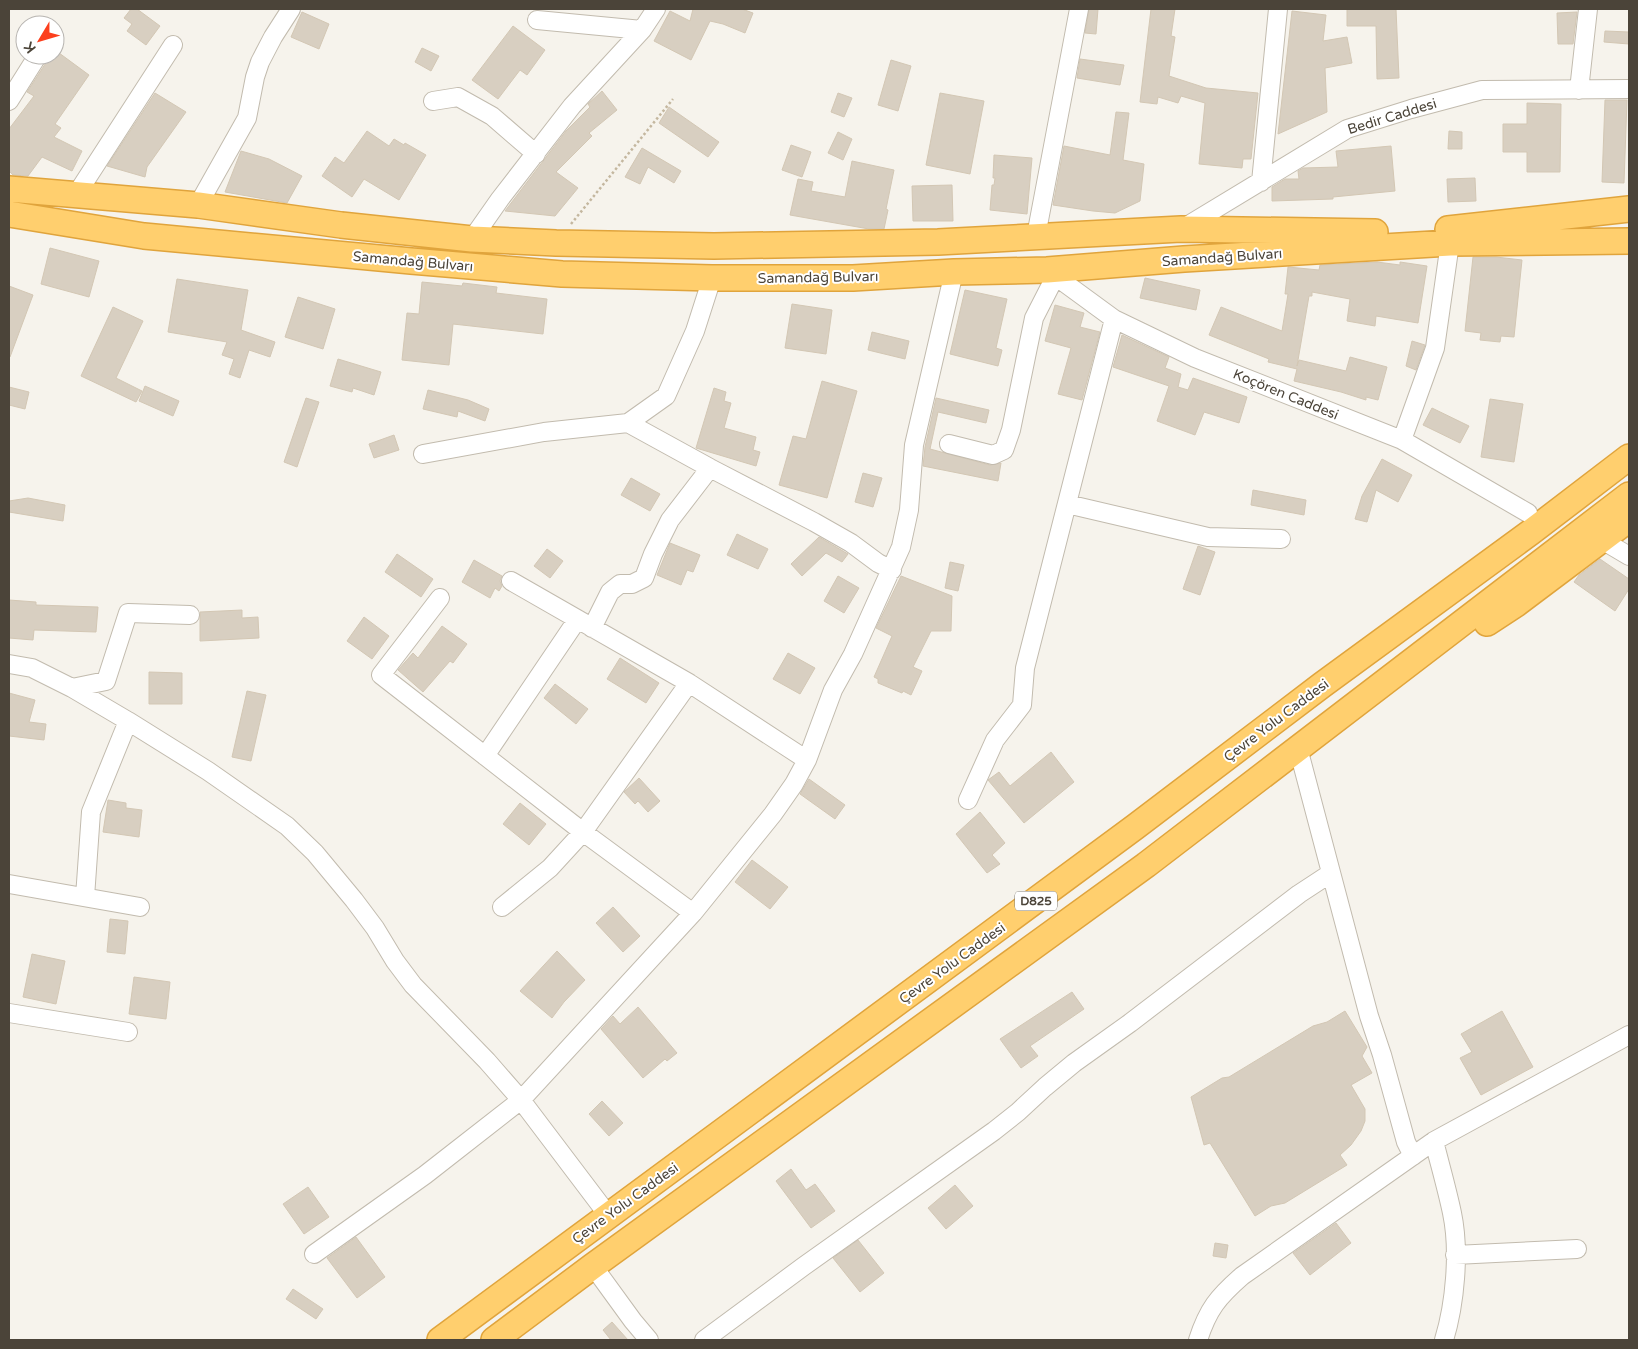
<svg xmlns="http://www.w3.org/2000/svg" width="1638" height="1349" font-family="'Varela Round',sans-serif">
  <rect width="100%" height="100%" fill="#f6f3ec"/>
  <path fill="#d8cfc1" stroke="#d3c7b4" d="M 131,9 L 137,9 L 160,26 L 146,45 L 127,31 L 132,24 L 124,18 Z
    M 693,9 L 742,9 L 753,13 L 745,33 L 723,24 L 710,21 L 691,60 L 654,41 L 670,11 L 690,21 Z
    M 1089,9 L 1098,9 L 1096,34 L 1085,33 Z
    M 1151,9 L 1175,9 L 1171,36 L 1175,37 L 1169,76 L 1206,88 L 1258,93 L 1251,159 L 1243,159 L 1242,168 L 1199,164 L 1205,103 L 1181,96 L 1178,103 L 1158,97 L 1157,104 L 1140,102 Z
    M 1347,9 L 1396,9 L 1399,78 L 1377,79 L 1376,26 L 1347,26 Z
    M 1292,11 L 1326,15 L 1323,41 L 1347,37 L 1352,63 L 1325,68 L 1327,112 L 1278,134 Z
    M 302,12 L 329,24 L 319,49 L 291,37 Z
    M 1577,12 L 1573,44 L 1558,44 L 1557,13 Z
    M 513,26 L 545,50 L 527,75 L 520,70 L 498,99 L 472,80 Z
    M 1605,31 L 1629,32 L 1629,44 L 1604,42 Z
    M 422,48 L 439,56 L 431,71 L 415,62 Z
    M 55,50 L 89,75 L 55,124 L 61,128 L 54,137 L 82,151 L 72,171 L 42,157 L 28,176 L 13,175 L 9,171 L 9,129 L 34,96 L 27,92 L 51,55 L 55,55 Z
    M 1080,59 L 1124,65 L 1120,85 L 1077,78 Z
    M 891,60 L 911,66 L 898,111 L 878,105 Z
    M 602,91 L 617,110 L 589,133 L 592,136 L 556,172 L 578,188 L 555,216 L 505,211 L 566,131 L 590,107 L 588,104 Z
    M 155,93 L 186,112 L 147,167 L 145,177 L 107,166 Z
    M 838,93 L 852,98 L 844,117 L 831,112 Z
    M 940,93 L 984,101 L 970,174 L 926,165 Z
    M 1605,100 L 1627,100 L 1624,183 L 1602,182 Z
    M 1527,103 L 1561,104 L 1560,172 L 1527,172 L 1527,152 L 1503,152 L 1503,124 L 1527,124 Z
    M 669,107 L 719,142 L 708,157 L 659,123 Z
    M 1116,112 L 1129,113 L 1123,160 L 1144,164 L 1140,201 L 1115,213 L 1093,211 L 1053,205 L 1064,146 L 1110,155 Z
    M 367,131 L 389,146 L 394,139 L 404,145 L 405,143 L 426,155 L 399,200 L 364,179 L 352,197 L 322,176 L 335,157 L 344,163 Z
    M 1449,131 L 1462,132 L 1462,149 L 1448,149 Z
    M 838,132 L 852,139 L 843,160 L 828,153 Z
    M 791,145 L 811,152 L 802,177 L 782,170 Z
    M 1391,146 L 1395,191 L 1333,197 L 1333,199 L 1272,201 L 1272,187 L 1285,179 L 1299,179 L 1298,171 L 1303,168 L 1338,167 L 1336,151 Z
    M 642,148 L 681,171 L 674,183 L 648,167 L 640,184 L 625,177 Z
    M 241,151 L 269,159 L 302,176 L 287,203 L 225,192 Z
    M 994,155 L 1032,158 L 1027,214 L 990,210 L 992,185 L 994,185 L 995,178 L 993,178 Z
    M 852,161 L 894,170 L 886,209 L 888,210 L 884,229 L 869,229 L 790,215 L 798,179 L 813,182 L 811,191 L 845,197 Z
    M 1475,178 L 1476,201 L 1448,202 L 1447,179 Z
    M 952,185 L 953,221 L 913,221 L 912,186 Z
    M 50,248 L 99,261 L 89,297 L 41,284 Z
    M 1473,257 L 1496,257 L 1522,260 L 1514,337 L 1501,336 L 1500,342 L 1480,340 L 1481,333 L 1465,331 Z
    M 1377,262 L 1400,265 L 1400,262 L 1427,266 L 1418,323 L 1376,316 L 1375,326 L 1347,321 L 1350,299 L 1312,292 L 1312,296 L 1309,296 L 1297,366 L 1299,360 L 1346,371 L 1350,357 L 1387,367 L 1378,400 L 1366,397 L 1366,400 L 1341,392 L 1294,381 L 1297,369 L 1268,362 L 1269,359 L 1209,335 L 1221,307 L 1282,331 L 1288,294 L 1285,294 L 1288,267 L 1319,270 L 1320,265 Z
    M 1145,278 L 1200,290 L 1196,310 L 1140,298 Z
    M 177,279 L 248,290 L 241,330 L 275,342 L 270,357 L 249,350 L 240,378 L 229,374 L 234,359 L 222,355 L 227,342 L 168,332 Z
    M 422,282 L 462,286 L 463,283 L 497,287 L 496,293 L 547,299 L 543,334 L 453,324 L 449,365 L 402,360 L 407,313 L 419,314 Z
    M 9,286 L 33,295 L 10,357 L 9,357 Z
    M 965,290 L 1007,299 L 996,348 L 1002,350 L 998,366 L 950,354 Z
    M 298,297 L 335,309 L 323,349 L 285,337 Z
    M 792,304 L 832,310 L 826,354 L 785,348 Z
    M 1055,305 L 1084,313 L 1080,327 L 1100,332 L 1082,400 L 1058,394 L 1071,348 L 1045,341 Z
    M 113,307 L 143,321 L 116,378 L 142,391 L 136,402 L 81,376 Z
    M 872,332 L 909,341 L 905,359 L 868,350 Z
    M 1122,335 L 1169,357 L 1165,368 L 1181,374 L 1178,387 L 1188,390 L 1193,378 L 1247,397 L 1239,423 L 1204,412 L 1195,435 L 1157,421 L 1169,386 L 1113,367 Z
    M 1412,341 L 1425,345 L 1416,370 L 1406,366 Z
    M 338,359 L 381,372 L 374,395 L 353,388 L 352,392 L 330,386 Z
    M 822,381 L 857,391 L 827,498 L 779,485 L 793,436 L 806,439 Z
    M 145,386 L 179,401 L 173,416 L 139,401 Z
    M 9,387 L 29,392 L 25,409 L 9,405 Z
    M 714,388 L 726,392 L 724,401 L 731,403 L 724,428 L 756,437 L 753,450 L 760,452 L 756,466 L 696,448 Z
    M 428,390 L 468,400 L 489,409 L 485,421 L 458,411 L 457,417 L 423,409 Z
    M 306,398 L 319,402 L 297,467 L 284,462 Z
    M 936,398 L 989,410 L 986,423 L 938,412 L 930,449 L 990,465 L 1001,463 L 998,481 L 923,466 L 925,447 Z
    M 1490,399 L 1523,404 L 1514,462 L 1481,457 Z
    M 1432,408 L 1469,426 L 1460,443 L 1423,425 Z
    M 394,435 L 399,450 L 374,458 L 369,444 Z
    M 1382,459 L 1412,475 L 1398,502 L 1376,490 L 1367,522 L 1355,519 L 1362,496 Z
    M 863,473 L 882,478 L 873,507 L 855,502 Z
    M 631,478 L 660,494 L 650,511 L 621,495 Z
    M 1253,490 L 1306,500 L 1304,515 L 1251,505 Z
    M 28,498 L 65,505 L 63,521 L 9,512 L 9,501 Z
    M 737,534 L 768,549 L 758,569 L 727,555 Z
    M 819,537 L 848,554 L 842,562 L 826,553 L 802,576 L 791,564 Z
    M 670,543 L 700,555 L 693,572 L 687,570 L 681,585 L 657,575 Z
    M 1198,546 L 1215,552 L 1200,595 L 1183,589 Z
    M 547,549 L 563,561 L 550,578 L 534,566 Z
    M 397,554 L 433,579 L 421,597 L 385,572 Z
    M 1600,559 L 1629,579 L 1629,589 L 1615,611 L 1574,582 L 1579,575 Z
    M 474,560 L 502,576 L 500,581 L 502,586 L 499,591 L 495,588 L 490,598 L 462,582 Z
    M 950,562 L 964,565 L 958,591 L 945,588 Z
    M 838,576 L 859,588 L 844,613 L 824,601 Z
    M 901,576 L 952,596 L 951,631 L 931,631 L 913,667 L 922,671 L 911,695 L 903,691 L 902,693 L 878,683 L 878,679 L 874,677 L 892,636 L 876,628 Z
    M 9,600 L 36,602 L 36,605 L 98,607 L 96,632 L 34,630 L 33,640 L 9,638 Z
    M 242,610 L 242,618 L 258,617 L 259,638 L 200,641 L 200,612 Z
    M 364,617 L 389,636 L 372,659 L 347,641 Z
    M 442,626 L 467,644 L 453,663 L 450,661 L 423,692 L 398,670 L 413,653 L 418,658 Z
    M 788,653 L 815,668 L 800,694 L 773,679 Z
    M 620,658 L 659,683 L 646,703 L 607,679 Z
    M 149,672 L 182,673 L 182,704 L 149,704 Z
    M 555,684 L 588,709 L 576,724 L 544,698 Z
    M 247,691 L 266,695 L 251,761 L 232,757 Z
    M 9,693 L 35,700 L 29,722 L 46,724 L 44,740 L 9,736 Z
    M 1051,752 L 1074,782 L 1024,823 L 988,780 L 999,772 L 1010,786 Z
    M 639,778 L 660,801 L 648,812 L 638,801 L 635,804 L 624,792 Z
    M 809,779 L 845,805 L 835,819 L 800,794 Z
    M 108,800 L 126,803 L 126,808 L 142,810 L 139,837 L 103,832 Z
    M 520,803 L 546,824 L 529,845 L 503,824 Z
    M 980,812 L 1005,843 L 992,855 L 1000,864 L 987,873 L 956,834 Z
    M 752,860 L 788,887 L 770,909 L 735,882 Z
    M 613,907 L 640,936 L 623,952 L 596,923 Z
    M 110,919 L 128,921 L 125,954 L 107,952 Z
    M 557,951 L 585,980 L 564,1002 L 552,1018 L 520,991 Z
    M 32,954 L 65,961 L 56,1004 L 23,997 Z
    M 134,977 L 170,982 L 166,1019 L 129,1014 Z
    M 1072,992 L 1084,1009 L 1030,1046 L 1038,1056 L 1021,1068 L 1000,1039 Z
    M 638,1007 L 677,1053 L 667,1061 L 665,1059 L 643,1078 L 601,1029 L 613,1016 L 620,1024 Z
    M 1345,1011 L 1367,1047 L 1362,1056 L 1372,1073 L 1351,1085 L 1365,1109 L 1365,1121 L 1361,1131 L 1351,1145 L 1340,1155 L 1347,1165 L 1285,1203 L 1271,1206 L 1255,1216 L 1210,1143 L 1204,1145 L 1191,1097 L 1222,1078 L 1229,1077 L 1313,1026 L 1327,1022 Z
    M 1502,1011 L 1533,1067 L 1481,1095 L 1460,1058 L 1472,1052 L 1461,1034 Z
    M 602,1101 L 623,1123 L 609,1136 L 589,1114 Z
    M 791,1169 L 806,1190 L 815,1184 L 835,1211 L 811,1228 L 776,1181 Z
    M 955,1185 L 973,1206 L 946,1229 L 928,1208 Z
    M 308,1187 L 329,1217 L 304,1234 L 283,1204 Z
    M 1336,1223 L 1351,1243 L 1310,1275 L 1293,1253 Z
    M 356,1237 L 385,1277 L 357,1298 L 327,1258 Z
    M 858,1240 L 884,1273 L 860,1292 L 833,1258 Z
    M 1215,1243 L 1228,1245 L 1226,1258 L 1213,1256 Z
    M 293,1289 L 323,1309 L 316,1319 L 286,1299 Z
    M 612,1322 L 628,1340 L 611,1340 L 603,1330 Z"/>
  <g fill="none" stroke-linecap="round" stroke-linejoin="round">
    <g stroke="#c2bbae" stroke-width="20">
      <path id="minor" d="M 537,20 L 642,30
        M 1579,90 L 1588,9
        M 9,101 L 38,55
        M 433,101 L 458,97 L 492,116 L 536,154
        M 1261,182 L 1278,9
        M 76,195 L 173,45
        M 198,205 L 247,118 L 255,77 L 260,62 L 273,37 L 291,9
        M 1182,229 L 1347,129 L 1411,109 L 1482,90 L 1629,89
        M 1036,236 L 1079,9
        M 472,239 L 500,199 L 572,106 L 642,30 L 656,9
        M 1047,270 L 1114,319 L 1195,358 L 1402,440 L 1528,513
        M 628,423 L 710,468 L 814,522 L 851,543 L 878,563 L 892,570
        M 1402,440 L 1435,348 L 1450,243
        M 949,444 L 993,455 L 1004,450 L 1011,430 L 1034,318 L 1055,277
        M 423,454 L 544,432 L 628,423 L 666,396 L 695,331 L 712,278
        M 1067,504 L 1208,537 L 1281,539
        M 1602,540 L 1629,556
        M 511,581 L 689,683 L 807,760
        M 440,598 L 381,675 L 583,832 L 693,913
        M 592,628 L 610,592 L 620,584 L 632,584 L 644,578 L 653,554 L 670,520 L 710,468
        M 9,664 L 32,668 L 72,688 L 128,721 L 208,771 L 287,826 L 315,853 L 354,900 L 375,928 L 395,961 L 413,985 L 487,1061 L 521,1100 L 608,1215
        M 72,688 L 106,681 L 128,613 L 190,615
        M 1298,748 L 1369,1016 L 1382,1055 L 1406,1142 L 1413,1156
        M 485,756 L 577,620
        M 968,800 L 995,740 L 1022,705 L 1025,668 L 1114,319
        M 9,884 L 140,907
        M 85,897 L 91,812 L 128,721
        M 502,907 L 550,868 L 583,832 L 689,683
        M 9,1013 L 128,1032
        M 1434,1141 C 1440,1165 1447,1189 1452,1213 C 1460,1251 1455,1304 1444,1340
        M 314,1254 L 425,1175 L 521,1100 L 693,913 L 773,814 L 794,784 L 807,760 L 833,690 L 853,654 L 901,547 L 909,510 L 914,445 L 954,272
        M 1455,1255 L 1577,1249
        M 593,1266 L 633,1321 L 649,1340
        M 704,1340 L 804,1266 L 994,1131 L 1018,1112 L 1045,1087 L 1074,1063 L 1130,1023 L 1299,894 L 1331,873
        M 1198,1340 C 1208,1309 1218,1297 1242,1276 L 1434,1141 L 1629,1035"/>
    </g>
    <g stroke="#e0a43c" stroke-width="28">
      <path id="highway" d="M 9,189 L 198,205 L 341,225 L 472,239 L 556,243 L 714,246 L 938,242 L 1181,229 L 1375,232
        M 9,214 L 144,236 L 411,261 L 562,274 L 712,278 L 853,278 L 954,272 L 1047,270 L 1184,259 L 1450,243 L 1629,241
        M 1448,229 L 1629,209
        M 1487,623 L 1516,604 L 1629,519
        M 440,1340 L 1135,827 L 1322,685 L 1531,532 L 1629,457
        M 494,1340 L 593,1266 L 1146,865 L 1629,495"/>
    </g>
    <path stroke="#c4b79f" stroke-width="2.5" stroke-dasharray="2.5 2.5" stroke-linecap="butt" d="M 571,224 L 673,99"/>
    <use href="#minor" stroke="#fff" stroke-width="18"/>
    <use href="#highway" stroke="#ffcf6e" stroke-width="25"/>
  </g>
  <g text-anchor="middle" stroke-width="4" stroke-linejoin="round" paint-order="stroke">
    <rect fill="#fff" stroke="#817c74" stroke-width="1" x="1015" y="891.5" width="42" height="19" rx="4"/>
    <g font-size="12" font-weight="bold" fill="#4b4439">
      <text x="1036" y="905">D825</text>
    </g>
    <g font-size="14" fill="#4b4439" stroke="#fff">
      <text transform="translate(1392 116) rotate(-17)" y="5">Bedir Caddesi</text>
      <text transform="translate(1222 257) rotate(-4)" y="5">Samandağ Bulvarı</text>
      <text transform="translate(413 261) rotate(5)" y="5">Samandağ Bulvarı</text>
      <text transform="translate(818 277) rotate(-1)" y="5">Samandağ Bulvarı</text>
      <text transform="translate(1286 394) rotate(22)" y="5">Koçören Caddesi</text>
      <text transform="translate(1276 720) rotate(-37)" y="5">Çevre Yolu Caddesi</text>
      <text transform="translate(952 963) rotate(-36)" y="5">Çevre Yolu Caddesi</text>
      <text transform="translate(625 1203) rotate(-36)" y="5">Çevre Yolu Caddesi</text>
    </g>
  </g>
  <rect width="1638" height="1349" fill="none" stroke="#4b4439" stroke-width="20"/>
  <g transform="translate(40 40) rotate(232)"><circle r="24" fill="#ffffff" stroke="#b7b4b0"/>
  <path d="M0-4L9 19L0 12L-9 19Z" fill="#fc3f1d"/>
  <text y="-8" font-size="14" font-weight="bold" text-anchor="middle" fill="#4b4439">K</text>
  </g>
</svg>
